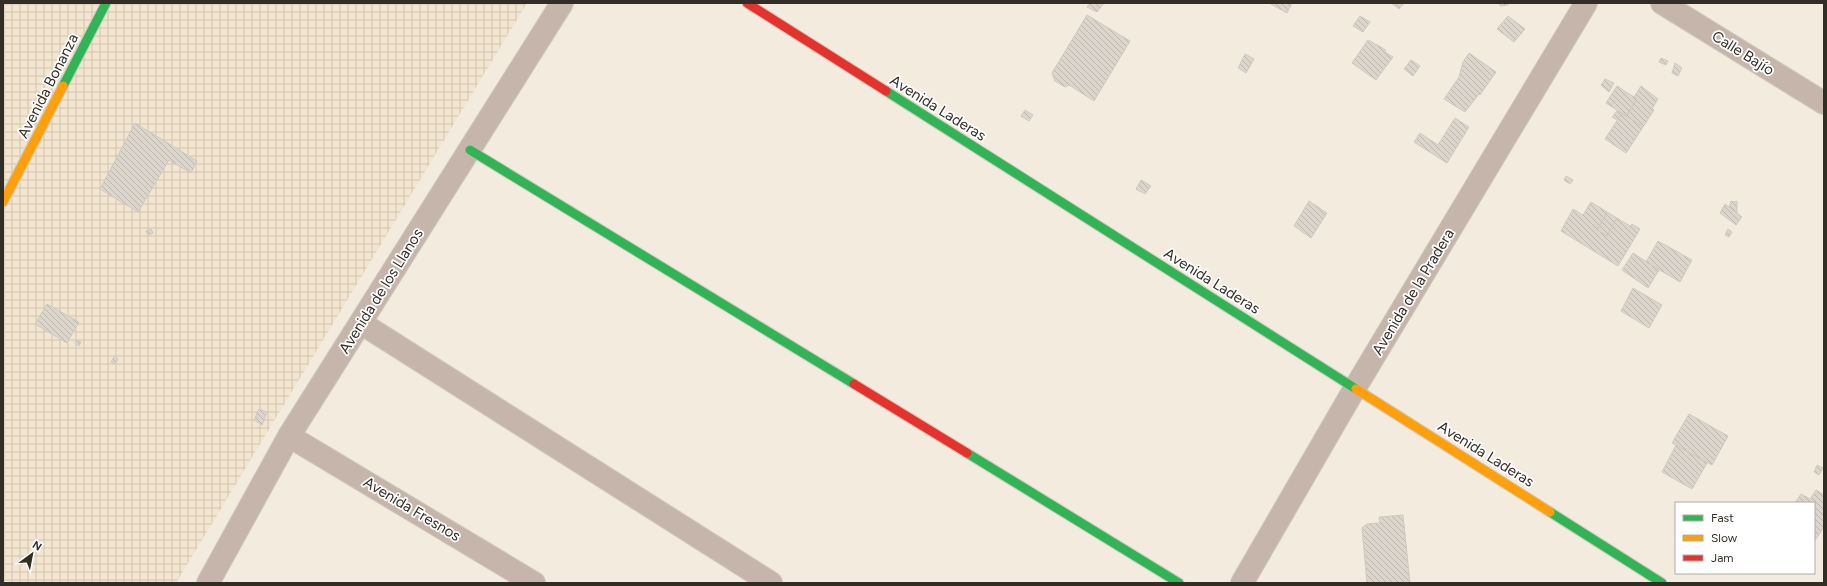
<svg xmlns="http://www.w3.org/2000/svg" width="1827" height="586" font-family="Figtree,sans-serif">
  <defs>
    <pattern id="industrial-grid" width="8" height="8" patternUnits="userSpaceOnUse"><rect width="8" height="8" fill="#f3e5cf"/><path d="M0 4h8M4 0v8" fill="none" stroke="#d1c5b2"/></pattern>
    <pattern id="building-back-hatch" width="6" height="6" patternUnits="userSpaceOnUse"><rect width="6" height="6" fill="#dcd5cc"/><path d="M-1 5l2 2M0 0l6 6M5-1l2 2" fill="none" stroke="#bdb7af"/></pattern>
  </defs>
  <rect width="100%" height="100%" fill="#f3ebde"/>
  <path fill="url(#industrial-grid)" d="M 3,3 L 527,3 L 176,583 L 3,583 Z"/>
  <path fill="url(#building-back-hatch)" stroke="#d0c9bf" d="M 1090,3 L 1104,3 L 1097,12 L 1087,7 Z
    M 1269,3 L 1292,3 L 1287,13 Z
    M 1391,3 L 1404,3 L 1399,9 Z
    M 1499,3 L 1508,3 L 1508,5 L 1500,6 Z
    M 1087,15 L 1130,41 L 1094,101 L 1069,85 L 1065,87 L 1055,81 L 1052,73 Z
    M 1360,16 L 1370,22 L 1363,32 L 1353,26 Z
    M 1508,16 L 1525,29 L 1514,42 L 1497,29 Z
    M 1368,40 L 1386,50 L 1385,52 L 1393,57 L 1376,80 L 1352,63 Z
    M 1469,53 L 1496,72 L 1480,95 L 1479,94 L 1465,112 L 1444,99 L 1459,77 L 1463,62 Z
    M 1245,54 L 1254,59 L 1246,73 L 1238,68 Z
    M 1661,58 L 1668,61 L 1666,65 L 1659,62 Z
    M 1411,60 L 1420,66 L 1413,76 L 1404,69 Z
    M 1675,63 L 1682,68 L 1678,76 L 1672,73 Z
    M 1605,79 L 1614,83 L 1609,92 L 1601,85 Z
    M 1617,86 L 1637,99 L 1626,116 L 1606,103 Z
    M 1641,86 L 1658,99 L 1652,109 L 1654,110 L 1643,127 L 1626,116 L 1637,99 L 1634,97 Z
    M 1025,110 L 1033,115 L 1029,121 L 1021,116 Z
    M 1617,111 L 1622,113 L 1617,120 L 1612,117 Z
    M 1622,113 L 1643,127 L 1626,153 L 1605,139 Z
    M 1455,118 L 1469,127 L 1447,163 L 1414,142 L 1420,133 L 1438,145 Z
    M 135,123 L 197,161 L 191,173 L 169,160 L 138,212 L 100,189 Z
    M 1566,176 L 1573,180 L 1570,184 L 1564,180 Z
    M 1141,180 L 1151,186 L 1145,194 L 1136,189 Z
    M 1309,201 L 1327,213 L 1311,238 L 1294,226 Z
    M 1731,201 L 1734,202 L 1737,201 L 1737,213 L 1729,207 Z
    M 1591,202 L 1607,212 L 1597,230 L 1607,236 L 1617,218 L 1630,226 L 1632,224 L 1640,229 L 1618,266 L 1561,231 L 1573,209 L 1583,215 Z
    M 1725,204 L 1742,217 L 1736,225 L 1720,213 Z
    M 1607,212 L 1617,218 L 1607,236 L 1597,230 Z
    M 151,229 L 153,233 L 148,235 L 146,231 Z
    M 1728,229 L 1732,232 L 1729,237 L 1725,235 Z
    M 1658,241 L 1692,260 L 1680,282 L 1646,262 Z
    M 1633,253 L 1659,270 L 1648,288 L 1622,270 Z
    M 1633,288 L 1662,305 L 1649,328 L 1621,311 Z
    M 47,304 L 79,322 L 67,343 L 35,324 Z
    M 76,340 L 81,342 L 79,346 L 75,344 Z
    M 114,357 L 118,359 L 115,364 L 111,362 Z
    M 259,409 L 267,412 L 262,425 L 254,420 Z
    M 1689,414 L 1728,436 L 1712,465 L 1672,443 Z
    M 1676,445 L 1707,463 L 1692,489 L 1662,472 Z
    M 1817,465 L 1823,468 L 1819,475 L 1814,472 Z
    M 1816,490 L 1824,495 L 1824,527 L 1814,542 L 1814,503 L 1795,503 L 1801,494 L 1810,499 Z
    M 1403,515 L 1410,583 L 1367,583 L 1362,528 L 1367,524 L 1380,523 L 1379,517 Z"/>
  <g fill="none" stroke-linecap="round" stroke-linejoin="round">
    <g stroke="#cfc8be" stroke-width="24">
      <path id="street" d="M 1662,3 L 1824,103
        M 361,323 L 771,583
        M 289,436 L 534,583
        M 208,583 L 289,436 L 562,3
        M 1242,583 L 1355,388 L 1586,3"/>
    </g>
    <g stroke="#cfc8be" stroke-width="11">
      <path id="fast" d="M 63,86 L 106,3
        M 886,91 L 1356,389
        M 470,150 L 854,384
        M 967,453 L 1179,583
        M 1550,512 L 1662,583"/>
    </g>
    <g stroke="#cfc8be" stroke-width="11">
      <path id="slow" d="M 3,202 L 63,86
        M 1356,389 L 1550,512"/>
    </g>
    <g stroke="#cfc8be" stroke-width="11">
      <path id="jam" d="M 747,3 L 886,91
        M 854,384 L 967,453"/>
    </g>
    <use href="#street" stroke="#c6b5aa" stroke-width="22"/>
    <use href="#fast" stroke="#30b455" stroke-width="9"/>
    <use href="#slow" stroke="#ff9f0a" stroke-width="9"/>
    <use href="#jam" stroke="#e5322d" stroke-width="9"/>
  </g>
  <g text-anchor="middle" stroke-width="3.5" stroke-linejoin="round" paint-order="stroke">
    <g font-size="15" fill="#332e25" stroke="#fff">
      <text transform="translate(1743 53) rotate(32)" y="5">Calle Bajío</text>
      <text transform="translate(48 86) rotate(-63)" y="5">Avenida Bonanza</text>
      <text transform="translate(938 108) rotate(32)" y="5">Avenida Laderas</text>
      <text transform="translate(1212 281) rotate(32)" y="5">Avenida Laderas</text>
      <text transform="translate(381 291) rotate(-58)" y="5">Avenida de los Llanos</text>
      <text transform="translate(1413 292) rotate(-59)" y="5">Avenida de la Pradera</text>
      <text transform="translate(1486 454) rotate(32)" y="5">Avenida Laderas</text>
      <text transform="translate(412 509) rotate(31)" y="5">Avenida Fresnos</text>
    </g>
  </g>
  <rect width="1827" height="586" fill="none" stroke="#332e25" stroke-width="8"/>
  <rect x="1675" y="502" width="140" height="72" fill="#ffffff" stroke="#adaba8"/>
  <rect x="1683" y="515" width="20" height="6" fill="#30b455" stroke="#adaba8"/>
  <text x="1711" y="522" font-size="12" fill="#332e25">Fast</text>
  <rect x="1683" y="535" width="20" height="6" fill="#ff9f0a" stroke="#adaba8"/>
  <text x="1711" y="542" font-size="12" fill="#332e25">Slow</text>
  <rect x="1683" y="555" width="20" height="6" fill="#e5322d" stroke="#adaba8"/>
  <text x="1711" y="562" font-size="12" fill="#332e25">Jam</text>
  <g transform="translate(32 554) rotate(32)" stroke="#ffffff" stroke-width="3" paint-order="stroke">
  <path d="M0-3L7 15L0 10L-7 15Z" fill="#332e25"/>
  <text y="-6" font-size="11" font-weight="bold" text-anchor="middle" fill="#332e25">N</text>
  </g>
</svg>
